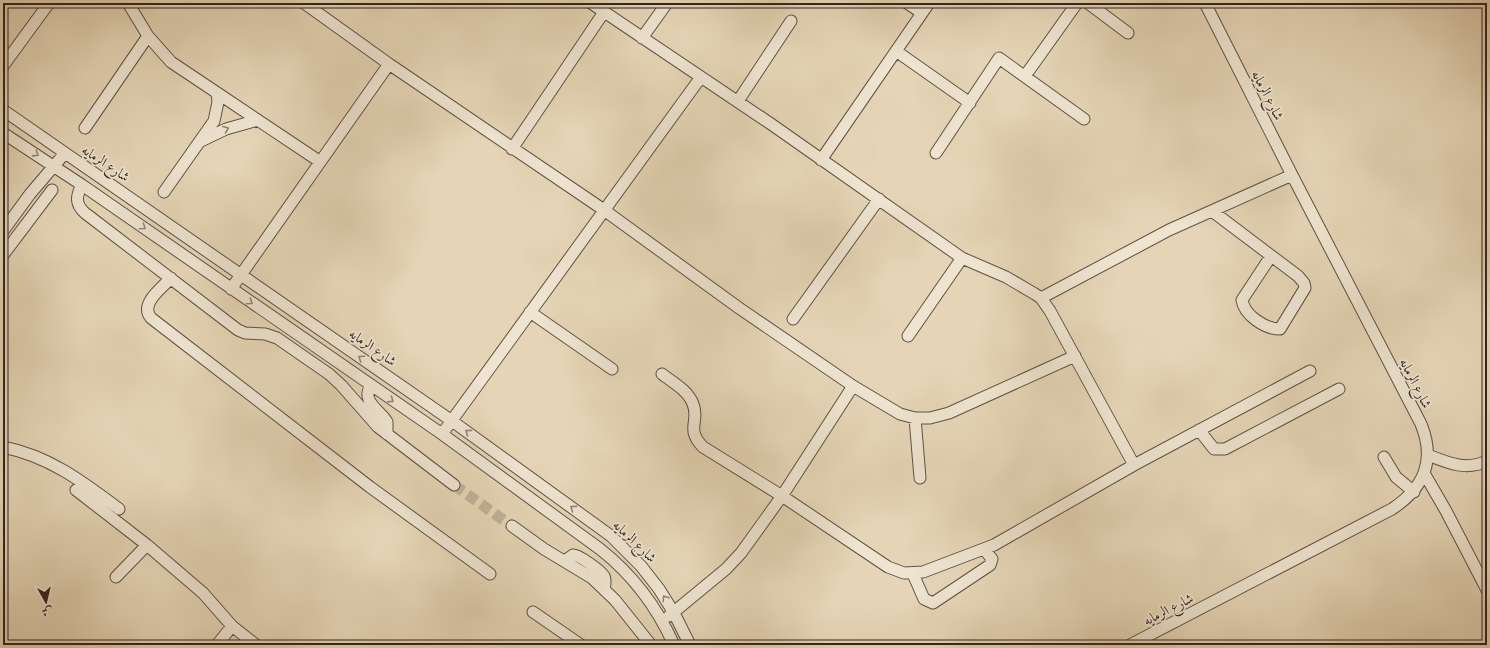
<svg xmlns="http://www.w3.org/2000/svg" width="1490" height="648" font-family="'IM FELL English',Amiri,serif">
  <rect width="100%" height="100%" fill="#e5d5b6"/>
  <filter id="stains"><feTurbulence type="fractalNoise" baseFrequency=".005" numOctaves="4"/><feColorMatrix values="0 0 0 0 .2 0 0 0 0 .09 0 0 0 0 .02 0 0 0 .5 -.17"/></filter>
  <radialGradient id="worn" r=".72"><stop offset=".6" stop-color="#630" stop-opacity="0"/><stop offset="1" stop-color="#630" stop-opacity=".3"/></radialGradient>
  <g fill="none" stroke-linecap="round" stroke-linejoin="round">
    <path stroke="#c1b298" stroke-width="11" stroke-dasharray="11 5.5" stroke-linecap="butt" d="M 454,485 L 512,526"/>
    <g stroke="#5f5045" stroke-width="13">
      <path id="minor" d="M 128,3 L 148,36 L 171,62 L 319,161
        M 304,3 L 389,64 L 604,210 L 739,308 L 853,386 L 900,414 L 915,418 L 930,418 L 949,413 L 1075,356
        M 591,3 L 771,124 L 962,258 L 1006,277 L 1035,294 L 1041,298 L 1050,311 L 1134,465
        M 907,3 L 922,13
        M 1088,3 L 1128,33
        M 642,38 L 667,3
        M 896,51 L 970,103
        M 3,66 L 49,3
        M 1025,76 L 1077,3
        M 738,101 L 791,21
        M 3,110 L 452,421 L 611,536 L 641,566 L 659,589 L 674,613 L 690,645
        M 85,128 L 148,36
        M 3,133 L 82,185 L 442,434 L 600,549 C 633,575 657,607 674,645
        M 201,141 L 226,129 L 258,120
        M 512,149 L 604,12
        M 936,153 L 999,58 L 1084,119
        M 821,160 L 929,3
        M 82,185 C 76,196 75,204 85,213 L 238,330 L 245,333 L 265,334 L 277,338 L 329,374 L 341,385 L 378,427 L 454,485
        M 164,192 L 214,121 L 218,102 L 217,93
        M 1212,211 L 1298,276 L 1304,283 L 1305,288 L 1280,329 C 1265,329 1244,315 1242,300 L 1271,256
        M 3,231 L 30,194 L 65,153
        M 3,255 L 52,190
        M 171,278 C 162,288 139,304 151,318 L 370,487 L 490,574
        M 231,289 L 389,64
        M 1041,298 L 1169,230 L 1292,175
        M 530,312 L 612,369
        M 793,319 L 879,199
        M 908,336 L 962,258
        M 662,374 C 672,382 688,390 693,404 C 700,421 685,429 703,447 L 782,496 L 888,567 L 904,573 L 923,572 L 994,545 L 1134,465 L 1310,371
        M 371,386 C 360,401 381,411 387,422 L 387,434
        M 915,418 L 920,478
        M 1199,430 L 1214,449 L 1225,449 L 1339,389
        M 442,434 L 701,77
        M 3,447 C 49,456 83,482 119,509
        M 1428,455 C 1448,463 1466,471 1487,461
        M 1384,457 L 1396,477 L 1414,492
        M 1424,473 L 1446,511 L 1487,590
        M 76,490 L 147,545 L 203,593 L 232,626 L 256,645
        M 512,526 L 544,549 L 592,578 L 615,600 L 651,645
        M 566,560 L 573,555 C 579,555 600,570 604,576 C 606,580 605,585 604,589
        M 913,574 L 924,599 L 933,603 L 990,565 L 992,559 L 984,549
        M 116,577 L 147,545
        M 533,612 L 581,645
        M 669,616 L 726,569 L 741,553 L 782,496 L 853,386
        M 217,645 L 232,626
        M 1130,645 L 1392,509 C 1424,488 1436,461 1421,424 L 1292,175 L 1205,3"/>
    </g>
    <use href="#minor" stroke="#eee4d0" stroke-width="11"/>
  </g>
  <defs><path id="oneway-chevron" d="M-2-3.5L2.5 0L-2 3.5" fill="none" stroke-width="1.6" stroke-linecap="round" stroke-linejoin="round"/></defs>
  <g stroke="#908478">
    <use href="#oneway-chevron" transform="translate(226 129) rotate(-21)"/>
    <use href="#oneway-chevron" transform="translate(36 154) rotate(32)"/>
    <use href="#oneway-chevron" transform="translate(143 227) rotate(35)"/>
    <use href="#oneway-chevron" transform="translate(250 302) rotate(35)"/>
    <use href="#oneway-chevron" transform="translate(361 358) rotate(-145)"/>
    <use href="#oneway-chevron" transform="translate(391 400) rotate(34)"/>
    <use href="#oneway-chevron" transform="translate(468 432) rotate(-144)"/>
    <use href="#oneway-chevron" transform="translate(573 508) rotate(-144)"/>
    <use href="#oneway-chevron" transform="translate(665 598) rotate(-123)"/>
  </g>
  <g text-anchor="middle" stroke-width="3.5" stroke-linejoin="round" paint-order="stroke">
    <g font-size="14" fill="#32241f" stroke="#eee4d0">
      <text transform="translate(1268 95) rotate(63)" y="5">شارع الرمايه</text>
      <text transform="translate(106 163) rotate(34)" y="5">شارع الرمايه</text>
      <text transform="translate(373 347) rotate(35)" y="5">شارع الرمايه</text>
      <text transform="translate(1416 383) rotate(63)" y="5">شارع الرمايه</text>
      <text transform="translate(635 541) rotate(44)" y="5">شارع الرمايه</text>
      <text transform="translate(1168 609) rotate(-27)" y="5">شارع الرمايه</text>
    </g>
  </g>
  <rect width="1490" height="648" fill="none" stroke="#e5d5b6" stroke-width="16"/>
  <rect x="4" y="4" width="1482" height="640" fill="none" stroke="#32241f" stroke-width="2"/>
  <rect x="8" y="8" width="1474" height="632" fill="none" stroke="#32241f"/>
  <g transform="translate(46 602) rotate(172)" stroke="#eee4d0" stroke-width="3" paint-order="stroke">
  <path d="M0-3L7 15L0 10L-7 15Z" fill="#32241f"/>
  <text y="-6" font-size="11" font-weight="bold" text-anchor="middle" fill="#32241f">ش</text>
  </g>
  <rect width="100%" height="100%" filter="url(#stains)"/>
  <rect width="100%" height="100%" fill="url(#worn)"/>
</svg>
